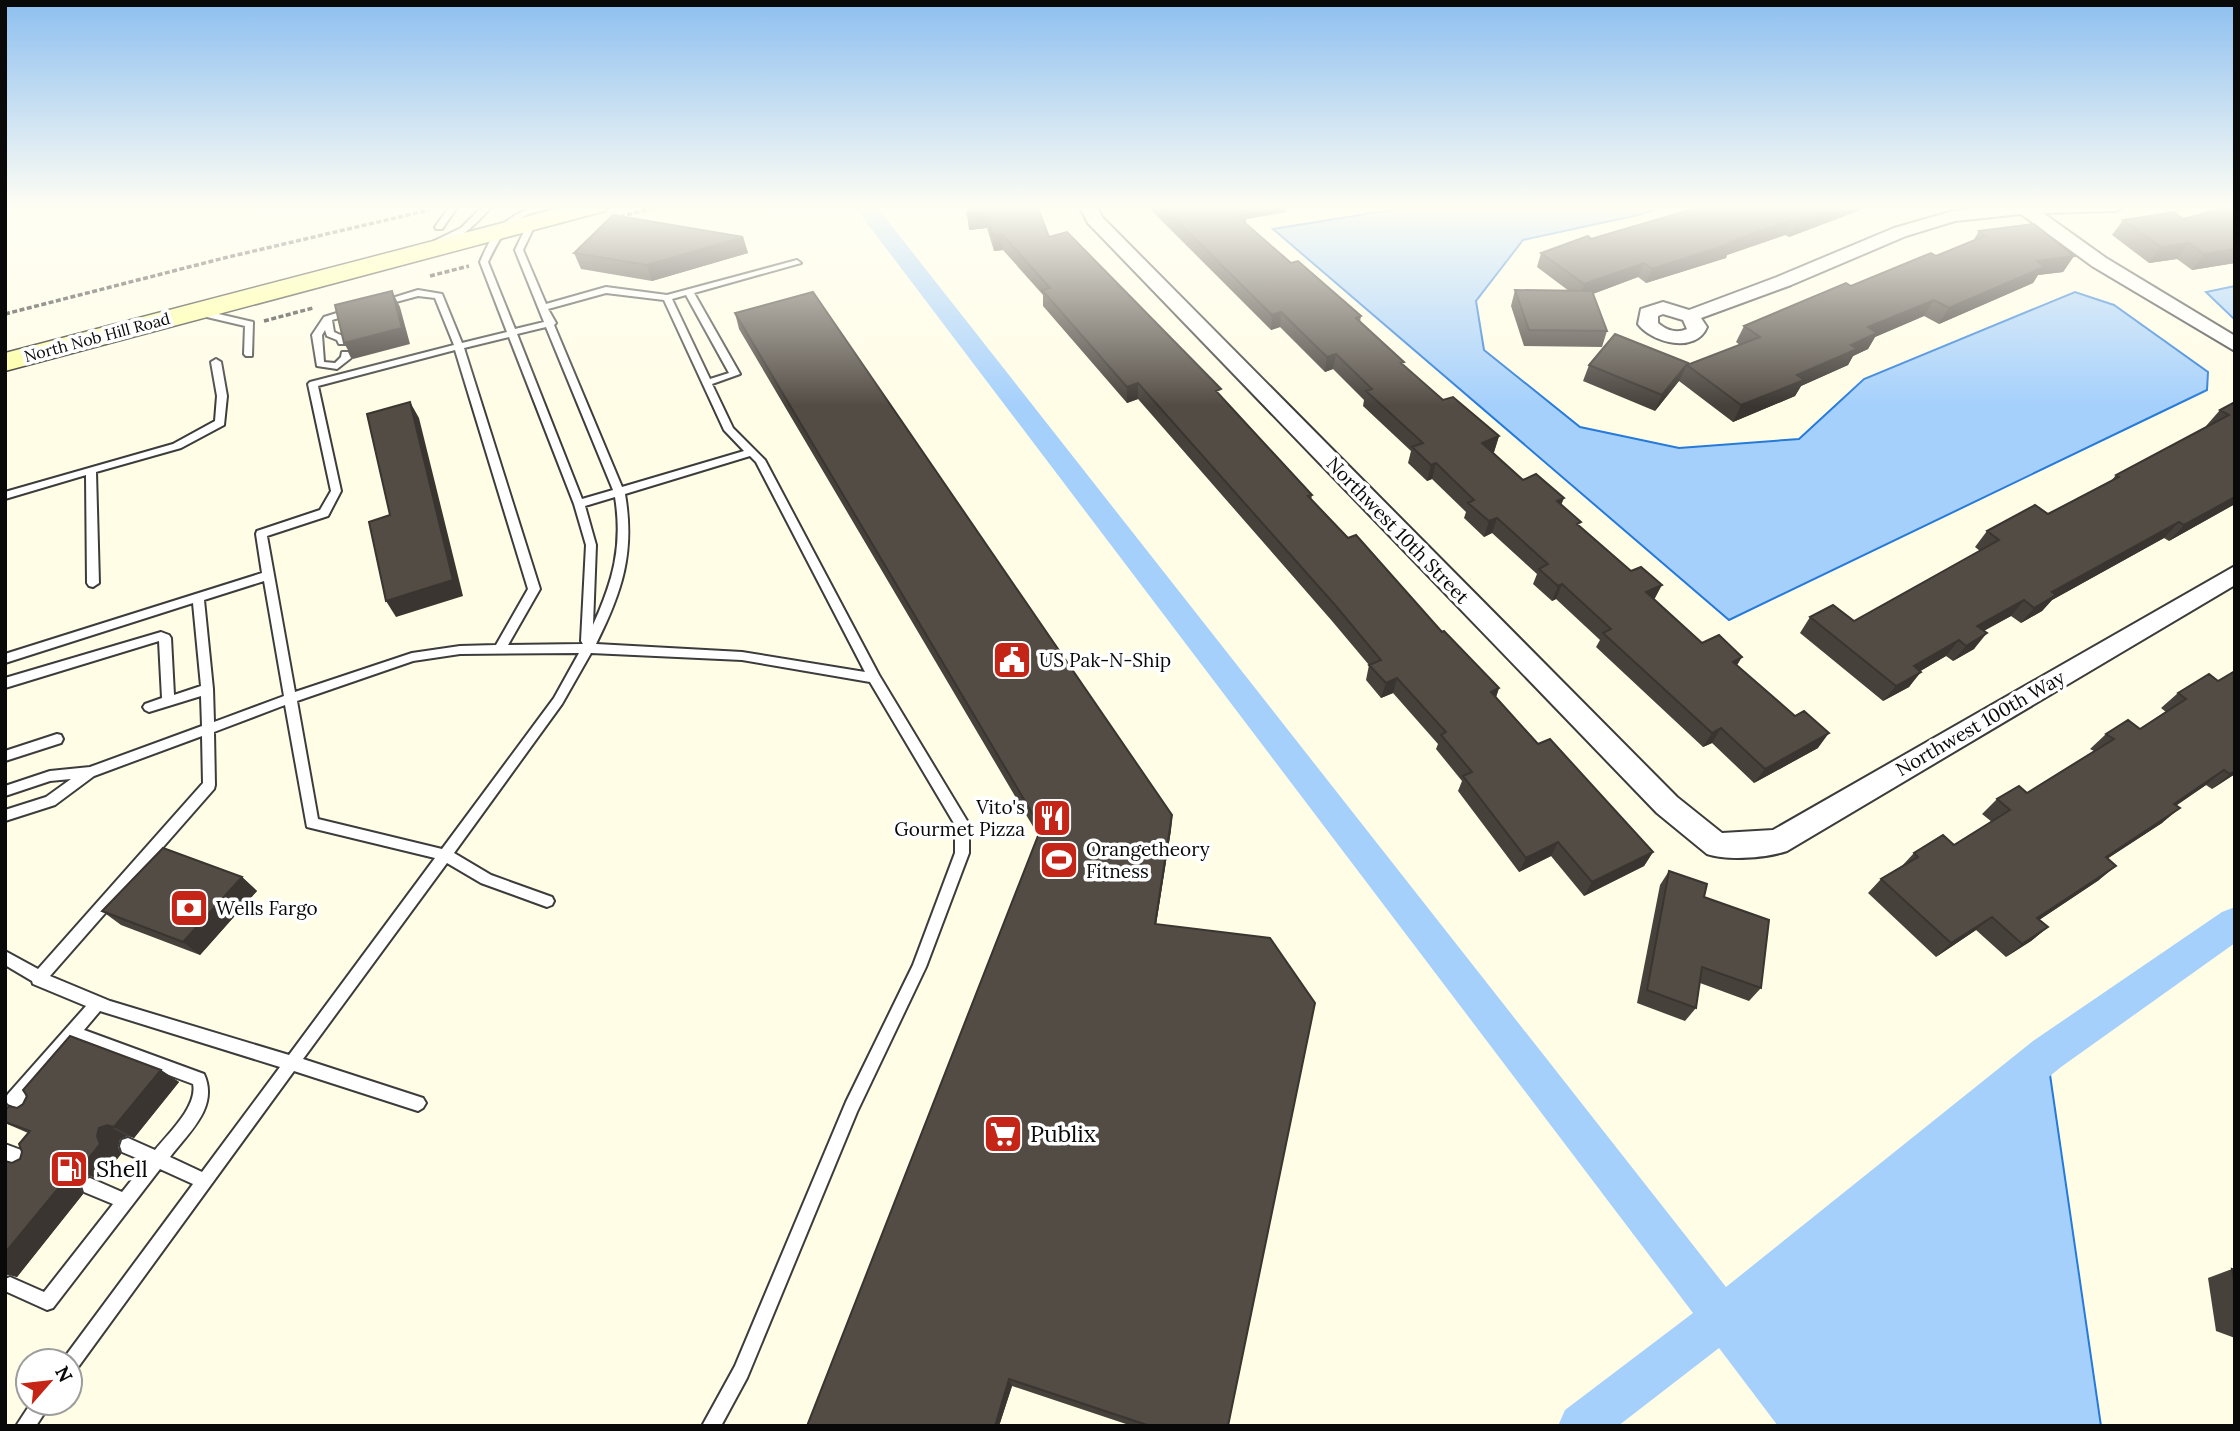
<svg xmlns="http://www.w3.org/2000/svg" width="2240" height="1431" font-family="Lora,serif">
  <rect width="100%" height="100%" fill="#fffde6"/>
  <path fill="#a5d0fc" stroke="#267ad9" stroke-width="2" d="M 1416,206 L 1665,206 L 1638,215 L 1523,240 L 1476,301 L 1484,350 L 1580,427 L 1679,448 L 1799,439 L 1864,379 L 2075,292 L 2114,305 L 2208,372 L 2207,390 L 1729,620 L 1273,229 Z
    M 2235,286 L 2235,320 L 2206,292 Z
    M 2047,1054 L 2101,1426 L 1807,1426 L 1723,1317 Z"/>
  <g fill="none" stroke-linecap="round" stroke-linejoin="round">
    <path fill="#a5d0fc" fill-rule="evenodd" d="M 854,206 L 876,206 L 1726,1287 L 2033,1041 L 2222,912 L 2235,907 L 2235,943 L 2061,1067 L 1753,1320 L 1823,1410 L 1830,1426 L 1778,1426 L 1719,1348 L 1618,1426 L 1558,1426 L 1565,1410 L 1693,1313 Z"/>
    <g stroke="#3c3c3c" stroke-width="4">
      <path id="service" d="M 450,206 L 458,206 L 442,229 L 436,229 L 435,227 Z
        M 483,206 L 492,206 C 478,222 457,245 434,245 L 434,241 L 461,228 Z
        M 538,206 L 551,206 C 545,210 537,211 529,214 C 507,223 498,241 488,262 L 515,329 L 544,322 L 515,250 L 528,223 L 532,220 L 536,223 L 523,250 L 546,304 L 606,287 L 667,295 L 797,260 L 801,263 L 694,293 L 740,374 L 712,384 L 733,428 L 765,460 L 879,675 L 969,824 L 969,853 L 926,967 L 857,1112 L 747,1378 L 721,1426 L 702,1426 L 735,1366 L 846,1102 L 913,965 L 955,853 L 955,825 L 870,682 L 742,660 L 591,653 L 562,704 L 454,853 L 491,875 L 552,897 L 554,901 L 552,905 L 547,907 L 481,883 L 447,863 L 303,1059 L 423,1098 L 426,1103 L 423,1108 L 418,1111 L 294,1071 L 76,1370 L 70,1373 L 70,1361 L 63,1361 L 64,1358 L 193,1184 L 160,1169 L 53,1308 L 47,1310 L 5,1291 L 5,1279 L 10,1277 L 44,1292 L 113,1204 L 84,1192 L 82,1186 L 84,1180 L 90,1178 L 122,1192 L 146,1162 L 122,1152 L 120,1146 L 122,1140 L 128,1138 L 155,1150 C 168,1134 198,1106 193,1084 L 75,1040 L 25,1096 L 43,1104 L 46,1109 L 43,1114 L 38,1117 L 8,1104 L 5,1099 L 8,1094 L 86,1006 L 33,984 L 32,981 L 5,965 L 5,951 L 38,969 L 203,783 L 202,736 L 94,776 L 55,805 L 5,821 L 5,810 L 46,797 L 71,779 L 50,781 L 5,796 L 5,786 L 50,771 L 90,767 L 202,726 L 201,696 L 149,712 L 145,710 L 143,707 L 145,704 L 162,698 L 159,641 L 5,688 L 5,678 L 161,632 L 169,635 L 171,638 L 174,695 L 201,686 L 193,603 L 5,663 L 5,654 L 262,573 L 256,534 L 257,531 L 320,510 L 331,491 L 308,384 L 310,382 L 454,345 L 435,298 L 418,296 L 381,306 L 376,303 L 418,290 L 442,294 L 462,343 L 507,332 L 480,262 C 493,231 504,216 538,206 ZM 606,293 L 664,300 L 724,430 L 744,451 L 622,487 L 554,325 L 556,323 L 548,309 ZM 686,295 L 729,373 L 710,379 L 672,299 ZM 546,327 L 613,490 L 582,499 L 517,334 ZM 509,337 L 574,504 L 586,545 L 581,641 L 583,644 L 508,645 L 540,589 L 464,348 ZM 455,350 L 528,589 L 496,645 L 460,646 L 412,653 L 295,692 L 267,536 L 328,516 L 341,491 L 318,386 ZM 750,456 L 756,462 L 865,672 L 742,652 L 596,644 C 622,592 635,553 625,494 ZM 615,497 C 623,546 613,581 593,625 L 596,545 L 585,506 ZM 264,581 L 284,696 L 214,722 L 213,689 L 204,600 ZM 579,653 L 554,698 L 442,849 L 318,819 L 297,701 L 413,661 L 460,654 ZM 285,705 L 307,827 L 435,858 L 289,1055 L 110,1001 L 50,976 L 214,789 L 215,785 L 214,732 ZM 100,1011 L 280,1067 L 202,1172 L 170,1157 C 189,1132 219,1107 204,1074 L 84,1030 Z
        M 353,308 L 356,309 L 356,313 L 332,320 L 334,332 L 345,337 L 345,344 L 339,344 L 337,340 L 327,336 L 325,330 L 322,335 L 324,362 L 335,363 L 341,357 L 342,352 L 348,352 L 351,358 L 337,369 L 317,366 L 312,335 L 324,317 Z
        M 197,309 L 253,322 L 252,356 L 246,356 L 244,354 L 245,326 L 194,314 L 194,310 Z
        M 216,359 L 221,362 L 227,396 L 224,425 L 181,448 L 96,472 L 99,583 L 93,587 L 89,586 L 87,583 L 86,475 L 5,499 L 5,492 L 173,444 L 215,421 L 217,396 L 211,362 Z
        M 57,734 L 61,735 L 63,739 L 61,743 L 5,761 L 5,751 Z
        M 5,1144 L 40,1157 L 42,1163 L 40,1169 L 34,1171 L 5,1160 Z
        M 31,1403 L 51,1403 L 36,1426 L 16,1426 Z"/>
    </g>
    <g stroke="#3c3c3c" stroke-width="4">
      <path id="minor" d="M 1079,206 L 1097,206 L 1102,217 L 1677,797 L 1722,833 L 1773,830 L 2235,566 L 2235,585 L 1787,851 C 1766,858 1728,861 1707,854 L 1657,813 L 1088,223 Z
        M 1993,206 L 2125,206 L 2116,211 L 2043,213 L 2106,258 L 2235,336 L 2235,351 L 2092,266 L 2021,214 L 1955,221 L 1906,236 L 1791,285 L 1701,318 L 1707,327 C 1696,354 1652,343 1638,324 L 1641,309 L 1663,302 L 1689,310 L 1777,277 L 1894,228 L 1953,211 ZM 1663,314 L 1683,320 L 1687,329 C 1676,334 1666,330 1658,323 L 1658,316 Z"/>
    </g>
    <g stroke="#2b2b2b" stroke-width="3">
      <path id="secondary" d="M 567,206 L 608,206 L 605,211 L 5,371 L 5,353 Z"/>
    </g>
    <path stroke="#2b2b2b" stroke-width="3.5" stroke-dasharray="5 2.5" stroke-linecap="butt" d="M 620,217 L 659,206
      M 430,276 L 469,266
      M 5,314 L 224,258 L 429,210
      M 264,321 L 313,308"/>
    <use href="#service" fill="#fff" fill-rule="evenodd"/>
    <use href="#minor" fill="#fff" fill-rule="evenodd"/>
    <use href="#secondary" fill="#fdffa1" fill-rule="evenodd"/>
  </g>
  <path fill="#47413b" d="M 971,206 L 1049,237 L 1220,396 L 1312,495 L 1311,500 L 1442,632 L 1499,688 L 1496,697 L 1538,744 L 1653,852 L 1644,866 L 1584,896 L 1551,856 L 1519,872 L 1458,791 L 1462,781 L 1436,749 L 1438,744 L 1393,693 L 1381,698 L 1366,680 L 1369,665 L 1332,621 L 1138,399 L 1127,403 L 1043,306 L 1043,295 L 1003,250 L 994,251 L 987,228 L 969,230 Z
    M 1147,206 L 1287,206 L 1286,212 L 1246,219 L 1246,223 L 1291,263 L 1361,316 L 1360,322 L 1403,365 L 1443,400 L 1499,436 L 1494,452 L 1492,452 L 1523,480 L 1561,505 L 1579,527 L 1654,599 L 1702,643 L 1737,665 L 1818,748 L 1754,783 L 1712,743 L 1703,747 L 1596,647 L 1600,640 L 1556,599 L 1552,601 L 1533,584 L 1537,574 L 1492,533 L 1484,537 L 1464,518 L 1466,512 L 1432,479 L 1427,481 L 1408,463 L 1411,451 L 1363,406 L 1364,400 L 1333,369 L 1325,372 L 1280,327 L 1271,330 Z
    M 1871,206 L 1789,237 L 1785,235 L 1727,255 L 1726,258 L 1646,283 L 1638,277 L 1593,294 L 1607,331 L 1602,347 L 1524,346 L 1511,306 L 1515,290 L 1569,291 L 1537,267 L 1541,253 Z
    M 2174,212 L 2235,263 L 2192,270 L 2177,259 L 2149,263 L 2112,235 L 2123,220 Z
    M 1979,231 L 2074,256 L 2063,272 L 2038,275 L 2033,283 L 1939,324 L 1924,316 L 1875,337 L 1868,349 L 1853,356 L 1848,365 L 1801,386 L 1795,396 L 1733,422 L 1679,381 L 1655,411 L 1583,381 L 1589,365 L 1687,365 L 1740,345 L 1736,342 L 1744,326 L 1936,256 L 1973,241 Z
    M 743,237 L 748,253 L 652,281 L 581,269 L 574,253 Z
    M 735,313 L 1172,815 L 1171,830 L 1156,924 L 1228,1426 L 1132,1426 L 1012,1386 L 999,1426 L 1038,835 L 739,329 Z
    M 2235,402 L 2235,504 L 2169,541 L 2164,538 L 2052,600 L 2042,611 L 2021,623 L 2011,616 L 1984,631 L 1974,649 L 1953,661 L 1946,656 L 1920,671 L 1909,687 L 1883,701 L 1800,633 L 1810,617 L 1854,621 L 1980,551 L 1975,547 L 1987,531 L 2048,514 L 2111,481 L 2116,475 L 2207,427 L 2206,426 L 2220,410 Z
    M 2209,674 L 2235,774 L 2212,789 L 2206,785 L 2176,805 L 2162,823 L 2107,859 L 2099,880 L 2039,920 L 2048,927 L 2031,941 L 2006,957 L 1976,930 L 1936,957 L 1868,893 L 1881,879 L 1901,867 L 1914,853 L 1954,845 L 1992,822 L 1982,814 L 1997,799 L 2027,793 L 2094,751 L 2090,749 L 2106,734 L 2140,729 L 2166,712 L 2161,708 L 2178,693 Z
    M 1669,871 L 1704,897 L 1761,988 L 1749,1001 L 1700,983 L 1696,1008 L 1685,1021 L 1637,1003 L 1660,885 Z
    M 242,877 L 257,891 L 200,955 L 121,925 L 102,911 Z
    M 161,1070 L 179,1082 L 134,1138 L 127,1136 L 120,1139 L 118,1147 L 121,1154 L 105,1175 L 96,1178 L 89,1176 L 82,1179 L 80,1187 L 83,1194 L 17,1277 L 9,1275 L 5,1276 L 5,1161 L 12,1163 L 20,1159 L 28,1133 L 5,1123 L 5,1110 L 17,1108 Z
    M 2232,1269 L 2235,1270 L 2235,1338 L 2216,1331 L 2208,1278 Z"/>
  <path fill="#3a3530" d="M 1239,206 L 1287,206 L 1286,212 L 1246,219 L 1245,227 L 1236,230 Z
    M 1840,206 L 1871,206 L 1789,237 L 1796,223 Z
    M 986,212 L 987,228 L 969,230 L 967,214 Z
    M 1791,220 L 1785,235 L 1727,255 L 1726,258 L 1646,283 L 1652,269 Z
    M 1002,234 L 1003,250 L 994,251 L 993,235 Z
    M 743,237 L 748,253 L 652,281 L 647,265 Z
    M 2189,243 L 2177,259 L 2149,263 L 2161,247 Z
    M 2235,249 L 2235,263 L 2192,270 L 2204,254 Z
    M 2074,256 L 2063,272 L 2038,275 L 2033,283 L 1939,324 L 1949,308 L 2037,261 Z
    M 1644,263 L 1638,277 L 1579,299 L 1584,284 Z
    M 392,291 L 400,307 L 410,344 L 353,359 L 344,343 Z
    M 1934,300 L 1924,316 L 1875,337 L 1868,349 L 1853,356 L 1848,365 L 1801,386 L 1795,396 L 1733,422 L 1741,405 L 1797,375 L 1851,345 L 1868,327 Z
    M 1281,312 L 1280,327 L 1271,330 L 1272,315 Z
    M 1336,354 L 1333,369 L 1325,372 L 1327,357 Z
    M 1687,365 L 1679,381 L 1655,411 L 1662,395 Z
    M 1138,383 L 1138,399 L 1127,403 L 1127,387 Z
    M 410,402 L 419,418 L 463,596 L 396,617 L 386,601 Z
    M 1499,436 L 1494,452 L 1477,458 L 1482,443 Z
    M 1436,463 L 1432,479 L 1427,481 L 1431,465 Z
    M 2235,497 L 2235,504 L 2169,541 L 2184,525 Z
    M 1564,498 L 1558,513 L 1557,501 Z
    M 1497,518 L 1492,533 L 1484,537 L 1489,521 Z
    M 2179,522 L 2164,538 L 2052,600 L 2042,611 L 2021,623 L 2034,608 L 2052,592 Z
    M 1562,584 L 1556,599 L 1552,601 L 1558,586 Z
    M 1662,585 L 1654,600 L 1646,592 Z
    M 2024,600 L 2011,616 L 1964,641 L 1977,626 Z
    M 1987,633 L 1974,649 L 1953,661 L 1966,646 Z
    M 1959,640 L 1946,656 L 1902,682 L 1914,666 Z
    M 1742,657 L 1733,672 L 1733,662 Z
    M 1921,672 L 1909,687 L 1883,701 L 1896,686 Z
    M 1397,678 L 1393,693 L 1381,698 L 1386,683 Z
    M 1499,688 L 1494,703 L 1491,692 Z
    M 1721,728 L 1712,743 L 1703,747 L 1712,733 Z
    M 1829,733 L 1818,748 L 1754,783 L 1765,769 Z
    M 2224,770 L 2206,785 L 2157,819 L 2174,804 Z
    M 2235,771 L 2235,774 L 2212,789 L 2230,774 Z
    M 2180,808 L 2162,823 L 2088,871 L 2106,857 Z
    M 1172,815 L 1171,830 L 1154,938 L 1155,924 Z
    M 1558,842 L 1551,856 L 1519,872 L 1526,858 Z
    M 1653,852 L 1644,866 L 1584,896 L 1592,882 Z
    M 2116,866 L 2099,880 L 2021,932 L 2037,918 Z
    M 242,877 L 257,891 L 200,955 L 183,942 Z
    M 1992,917 L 1976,930 L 1936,957 L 1951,943 Z
    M 2048,927 L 2031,941 L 2006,957 L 2022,944 Z
    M 161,1070 L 179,1082 L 134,1138 L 114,1127 Z
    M 107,1125 L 127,1136 L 120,1139 L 118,1147 L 121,1154 L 105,1175 L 96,1178 L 75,1168 L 97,1136 L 99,1128 Z
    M 68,1165 L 89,1176 L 82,1179 L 80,1187 L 83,1194 L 17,1277 L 5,1273 L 5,1253 L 58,1177 L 60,1169 Z
    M 1009,1379 L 1012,1386 L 999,1426 L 995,1426 Z"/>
  <path fill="#534c45" stroke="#3a3530" stroke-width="2" d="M 971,206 L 1037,206 L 1049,237 L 1067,232 L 1221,389 L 1216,391 L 1312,495 L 1308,496 L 1348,538 L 1356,535 L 1442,632 L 1444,631 L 1499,688 L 1491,692 L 1538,744 L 1550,739 L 1653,852 L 1592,882 L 1558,842 L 1526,858 L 1463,776 L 1472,772 L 1441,735 L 1446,732 L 1397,678 L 1386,683 L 1369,665 L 1381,660 L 1335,605 L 1138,383 L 1127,387 L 1042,290 L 1050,288 L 1002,234 L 993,235 L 986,212 L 967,214 Z
    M 1162,206 L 1239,206 L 1247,213 L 1237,216 L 1291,263 L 1298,261 L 1361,316 L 1356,318 L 1404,362 L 1401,363 L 1443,400 L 1453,397 L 1499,436 L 1482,443 L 1523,480 L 1536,474 L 1564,498 L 1557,501 L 1581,522 L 1577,524 L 1631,571 L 1641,567 L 1662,585 L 1646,592 L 1702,643 L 1719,635 L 1742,657 L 1733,662 L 1795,716 L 1804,711 L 1829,733 L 1765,769 L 1721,728 L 1712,733 L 1603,633 L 1611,629 L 1562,584 L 1558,586 L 1539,569 L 1548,564 L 1497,518 L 1489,521 L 1468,503 L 1474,500 L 1436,463 L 1431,465 L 1412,447 L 1423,443 L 1366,391 L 1372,389 L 1336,354 L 1327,357 L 1281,312 L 1272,315 Z
    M 1703,206 L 1840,206 L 1796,223 L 1791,220 L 1730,242 L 1732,243 L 1652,269 L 1644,263 L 1584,284 L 1541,253 L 1588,236 L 1591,239 Z
    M 2232,206 L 2235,206 L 2235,249 L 2204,254 L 2189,243 L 2161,247 L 2123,220 L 2174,212 L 2183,219 Z
    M 613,215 L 743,237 L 647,265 L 574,253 Z
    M 2034,224 L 2074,256 L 2037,261 L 2044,267 L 1949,308 L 1934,300 L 1868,327 L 1877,333 L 1851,345 L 1857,349 L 1797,375 L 1804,380 L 1741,405 L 1687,365 L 1760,337 L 1744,326 L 1846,283 L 1851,286 L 1931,253 L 1936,256 L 1985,236 L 1979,231 Z
    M 1515,290 L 1592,291 L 1607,331 L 1529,330 Z
    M 392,291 L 402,328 L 344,343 L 335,305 Z
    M 813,292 L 1172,815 L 1155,924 L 1270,938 L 1315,1003 L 1228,1426 L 1150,1426 L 1009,1379 L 995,1426 L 807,1426 L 1041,828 L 735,313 Z
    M 1615,334 L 1688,363 L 1662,395 L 1589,365 Z
    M 410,402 L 453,580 L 386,601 L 369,522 L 390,515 L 367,414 Z
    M 2235,402 L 2235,497 L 2184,525 L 2179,522 L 2052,592 L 2056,595 L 2034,608 L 2024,600 L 1977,626 L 1987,633 L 1966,646 L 1959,640 L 1914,666 L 1921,672 L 1896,686 L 1810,617 L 1833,605 L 1854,621 L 1999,540 L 1987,531 L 2035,505 L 2048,514 L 2119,477 L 2116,475 L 2229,415 L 2220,410 Z
    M 2235,671 L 2235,771 L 2230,774 L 2224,770 L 2174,804 L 2180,808 L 2106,857 L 2116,866 L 2037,918 L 2048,927 L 2022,944 L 1992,917 L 1951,943 L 1881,879 L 1918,857 L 1914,853 L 1943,835 L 1954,845 L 2010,810 L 1997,799 L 2019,786 L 2027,793 L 2114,739 L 2106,734 L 2128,720 L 2140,729 L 2186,699 L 2178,693 L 2209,674 L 2218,681 Z
    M 163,848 L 242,877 L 183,942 L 102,911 Z
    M 1669,871 L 1707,884 L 1704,897 L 1769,920 L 1761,988 L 1702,967 L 1696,1008 L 1647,990 Z
    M 70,1036 L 161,1070 L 114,1127 L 107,1125 L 99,1128 L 97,1136 L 100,1144 L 84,1164 L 75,1168 L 68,1165 L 60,1169 L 58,1177 L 61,1185 L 5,1253 L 5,1161 L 12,1163 L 20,1159 L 22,1152 L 19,1144 L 30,1131 L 5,1122 L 5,1110 L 9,1106 L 17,1108 L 23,1104 L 27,1096 L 23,1090 Z
    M 2232,1269 L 2235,1270 L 2235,1287 Z"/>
  <linearGradient id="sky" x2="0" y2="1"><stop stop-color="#8dbff0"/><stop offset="0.51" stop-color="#fffef4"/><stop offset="1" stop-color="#fffef4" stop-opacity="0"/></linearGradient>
  <rect width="2240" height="406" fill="url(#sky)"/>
  <defs>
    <g id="civic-square" transform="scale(2.0125)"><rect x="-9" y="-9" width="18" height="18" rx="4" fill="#c42517" stroke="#fff"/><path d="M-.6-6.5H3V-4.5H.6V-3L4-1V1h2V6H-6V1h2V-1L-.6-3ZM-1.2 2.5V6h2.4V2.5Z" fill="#fff"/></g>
    <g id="restaurant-square" transform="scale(2.0125)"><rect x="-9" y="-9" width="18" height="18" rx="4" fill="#c42517" stroke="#fff"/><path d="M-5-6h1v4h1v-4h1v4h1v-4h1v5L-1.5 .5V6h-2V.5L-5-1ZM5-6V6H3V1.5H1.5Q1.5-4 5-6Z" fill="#fff"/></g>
    <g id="stadium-square" transform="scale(2.0125)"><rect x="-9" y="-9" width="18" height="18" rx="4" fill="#c42517" stroke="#fff"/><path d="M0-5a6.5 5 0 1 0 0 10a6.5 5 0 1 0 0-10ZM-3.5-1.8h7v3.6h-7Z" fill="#fff"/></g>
    <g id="bank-square" transform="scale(2.0125)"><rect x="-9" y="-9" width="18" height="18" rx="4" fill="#c42517" stroke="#fff"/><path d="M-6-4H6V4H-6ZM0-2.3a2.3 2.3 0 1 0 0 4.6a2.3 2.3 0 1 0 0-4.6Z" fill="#fff"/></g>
    <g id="supermarket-square" transform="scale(2.0125)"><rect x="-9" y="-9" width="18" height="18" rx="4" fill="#c42517" stroke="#fff"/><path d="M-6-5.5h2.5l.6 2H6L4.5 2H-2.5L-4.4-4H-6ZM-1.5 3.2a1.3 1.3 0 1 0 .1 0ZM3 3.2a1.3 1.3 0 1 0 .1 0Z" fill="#fff"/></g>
    <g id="fuel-square" transform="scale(2.0125)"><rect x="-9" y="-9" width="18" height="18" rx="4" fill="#c42517" stroke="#fff"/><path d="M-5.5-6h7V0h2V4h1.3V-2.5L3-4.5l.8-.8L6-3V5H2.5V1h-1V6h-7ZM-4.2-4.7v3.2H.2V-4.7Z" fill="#fff"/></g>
  </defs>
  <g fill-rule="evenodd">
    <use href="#civic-square" x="1012" y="660"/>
    <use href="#restaurant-square" x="1052" y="818"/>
    <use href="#stadium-square" x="1059" y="860"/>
    <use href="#bank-square" x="189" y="908"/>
    <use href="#supermarket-square" x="1003" y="1134"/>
    <use href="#fuel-square" x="69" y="1169"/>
  </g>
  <g text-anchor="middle" stroke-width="7" stroke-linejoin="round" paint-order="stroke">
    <g font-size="16" fill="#090909" stroke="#fff">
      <text transform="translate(97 337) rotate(-15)" y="6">North Nob Hill Road</text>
    </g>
    <g font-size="19" fill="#090909" stroke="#fff">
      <text transform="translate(1398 530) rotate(46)" y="7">Northwest 10th Street</text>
      <text transform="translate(1980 723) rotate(-30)" y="7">Northwest 100th Way</text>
    </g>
    <g font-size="19" fill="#090909" stroke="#fff" text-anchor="start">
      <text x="1039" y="667">US Pak-N-Ship</text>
      <text x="1025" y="814" text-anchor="end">Vito's<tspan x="1025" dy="22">Gourmet Pizza</tspan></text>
      <text x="1086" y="856">Orangetheory<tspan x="1086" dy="22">Fitness</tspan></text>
      <text x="216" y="915">Wells Fargo</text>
    </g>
    <g font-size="23" fill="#090909" stroke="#fff" text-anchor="start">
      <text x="1030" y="1142">Publix</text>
      <text x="96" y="1177">Shell</text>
    </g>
  </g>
  <rect width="2240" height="1431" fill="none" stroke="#090909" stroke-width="14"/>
  <g transform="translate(49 1382) rotate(62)"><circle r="33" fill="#ffffff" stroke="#9d9d9d" stroke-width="2"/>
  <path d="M0-5L12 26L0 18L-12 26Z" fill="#c42517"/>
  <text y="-10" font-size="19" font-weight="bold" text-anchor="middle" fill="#090909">N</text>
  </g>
</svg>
